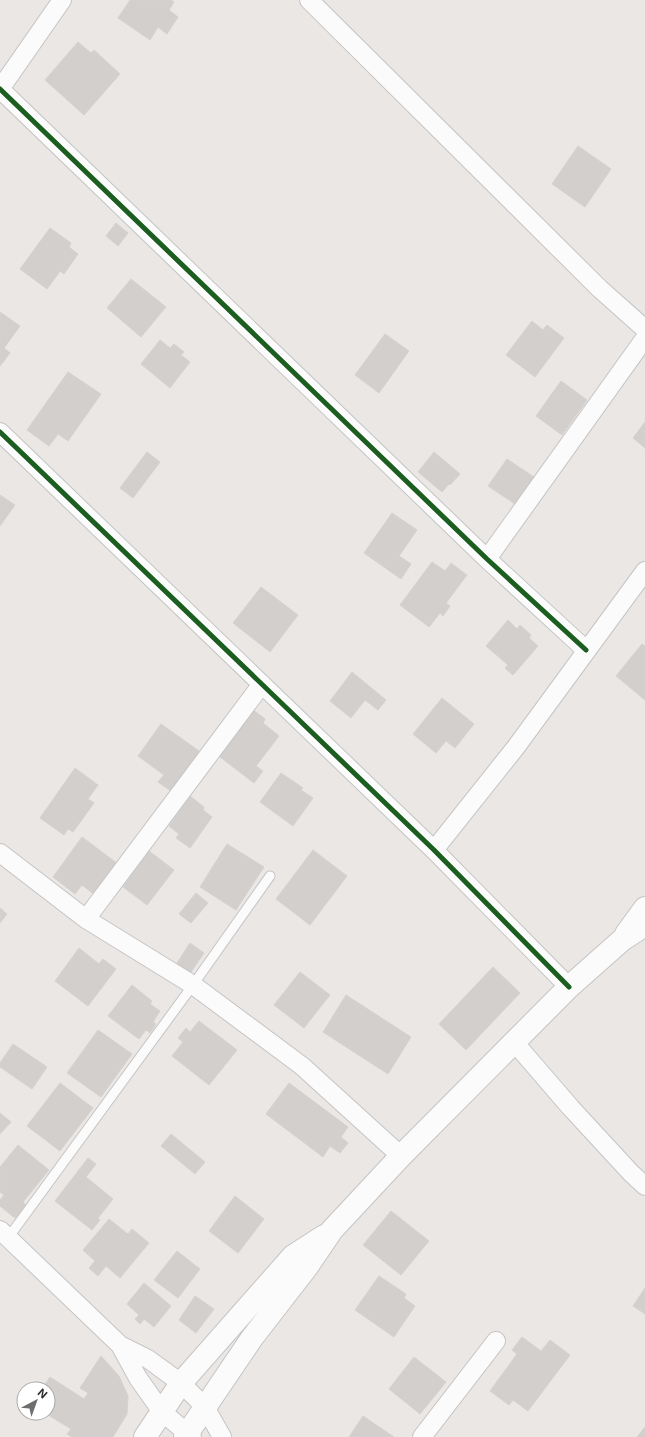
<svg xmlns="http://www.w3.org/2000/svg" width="645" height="1437" font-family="Inter,sans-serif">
  <rect width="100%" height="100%" fill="#eae7e4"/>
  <path fill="#d2cfcd" stroke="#d5d2d0" d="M 130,0 L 171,0 L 174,2 L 169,10 L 178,17 L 167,34 L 158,27 L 150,40 L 118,18 Z
    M 78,42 L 91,53 L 94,50 L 120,74 L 84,115 L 45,80 Z
    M 578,146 L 611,169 L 585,207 L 552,184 Z
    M 116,223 L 128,233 L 118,246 L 106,236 Z
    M 50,228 L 71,243 L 69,247 L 78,254 L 64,274 L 60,271 L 47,289 L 20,269 Z
    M 131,279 L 166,307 L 141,337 L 107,308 Z
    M 0,312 L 20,326 L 4,348 L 10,353 L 0,366 Z
    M 532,321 L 543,330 L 547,325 L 564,338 L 535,377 L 506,355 Z
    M 385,334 L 409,351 L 379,393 L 355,375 Z
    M 160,340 L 170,348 L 174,344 L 184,352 L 181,355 L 190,362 L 170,388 L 141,364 Z
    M 68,372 L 101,394 L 68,441 L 58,434 L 49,446 L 27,430 Z
    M 561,381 L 587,400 L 562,435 L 536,416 Z
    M 645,422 L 645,448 L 633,438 Z
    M 147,452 L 160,462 L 133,498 L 120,488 Z
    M 434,452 L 460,474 L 450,485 L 449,484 L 442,492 L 418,472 Z
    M 507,459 L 534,477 L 515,504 L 488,486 Z
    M 0,495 L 15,505 L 0,526 Z
    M 392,513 L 417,530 L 399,556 L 411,564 L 401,579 L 364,553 Z
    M 432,562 L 445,571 L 451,563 L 467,575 L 446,603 L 450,606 L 443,616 L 440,613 L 429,627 L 400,605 Z
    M 261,587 L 298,615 L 270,652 L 233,623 Z
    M 508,620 L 517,629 L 520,625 L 531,635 L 529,638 L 538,646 L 513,675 L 505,668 L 508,665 L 486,646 Z
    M 642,644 L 645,646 L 645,700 L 616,676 Z
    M 352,672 L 386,700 L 378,710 L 365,700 L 351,718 L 330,701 Z
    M 442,698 L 474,724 L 455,748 L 446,741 L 436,753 L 413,734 Z
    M 252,709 L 265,719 L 263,723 L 279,736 L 256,766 L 263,771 L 254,783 L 216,754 Z
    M 161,724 L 199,751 L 171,791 L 158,782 L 164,775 L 138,756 Z
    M 75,768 L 98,785 L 88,799 L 94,803 L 73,832 L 68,829 L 64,835 L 40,818 Z
    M 281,773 L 303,788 L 301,790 L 313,798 L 293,826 L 260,802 Z
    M 190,796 L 204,807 L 203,810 L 212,817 L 190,848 L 176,838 L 179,834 L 169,826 Z
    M 82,837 L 118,864 L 95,895 L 82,885 L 75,894 L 53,877 Z
    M 227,844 L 264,867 L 236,910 L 200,887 Z
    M 313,850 L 347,876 L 310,925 L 276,899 Z
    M 149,851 L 174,870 L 147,905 L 123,887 Z
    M 196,893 L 208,903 L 191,923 L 179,914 Z
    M 0,908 L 7,914 L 0,923 Z
    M 190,943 L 204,953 L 189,975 L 175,966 Z
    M 79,948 L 99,964 L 103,959 L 116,969 L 88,1006 L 55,981 Z
    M 493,967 L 520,993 L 466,1050 L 439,1024 Z
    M 300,972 L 330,995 L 304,1028 L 274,1005 Z
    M 132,985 L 152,1001 L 150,1004 L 160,1011 L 153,1022 L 156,1024 L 150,1033 L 146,1030 L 139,1039 L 108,1016 Z
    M 346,995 L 411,1037 L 388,1074 L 323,1032 Z
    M 199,1021 L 237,1050 L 209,1085 L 172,1056 L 183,1042 L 178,1038 L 186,1028 L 190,1032 Z
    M 98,1030 L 132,1054 L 101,1097 L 67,1073 Z
    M 13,1044 L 47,1067 L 32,1089 L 0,1067 L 0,1063 Z
    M 60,1083 L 93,1108 L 60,1151 L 27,1126 Z
    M 289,1083 L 348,1127 L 341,1137 L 348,1143 L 340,1153 L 330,1146 L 323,1157 L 266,1114 Z
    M 0,1113 L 11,1122 L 0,1134 Z
    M 171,1134 L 205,1162 L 195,1174 L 161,1146 Z
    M 18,1145 L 49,1170 L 23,1202 L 26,1205 L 15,1218 L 0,1206 L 0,1200 L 4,1195 L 0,1192 L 0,1167 Z
    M 88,1158 L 96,1164 L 86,1177 L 113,1199 L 98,1218 L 100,1220 L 92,1230 L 55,1201 Z
    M 235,1196 L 264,1219 L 238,1253 L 209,1231 Z
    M 391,1211 L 429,1241 L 401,1275 L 363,1245 Z
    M 109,1219 L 128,1234 L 132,1229 L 149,1243 L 120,1278 L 106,1266 L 98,1276 L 89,1268 L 95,1261 L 83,1250 Z
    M 177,1251 L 200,1269 L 178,1298 L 154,1280 Z
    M 379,1276 L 406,1294 L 404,1298 L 415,1306 L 394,1337 L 355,1310 Z
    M 144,1283 L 171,1306 L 154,1327 L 144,1319 L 140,1324 L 135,1319 L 139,1315 L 127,1304 Z
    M 645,1288 L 645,1314 L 633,1306 Z
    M 195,1296 L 214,1309 L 196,1333 L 179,1320 Z
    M 522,1337 L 541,1351 L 550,1340 L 570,1355 L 528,1411 L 513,1400 L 509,1405 L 490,1391 L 517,1354 L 512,1350 Z
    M 101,1356 L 119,1376 L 128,1396 L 127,1414 L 113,1437 L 72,1437 L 67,1434 L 71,1429 L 45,1413 L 48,1413 L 48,1389 L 42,1389 L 50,1377 L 84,1399 L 88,1393 L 80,1388 Z
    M 414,1357 L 446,1382 L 420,1414 L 389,1389 Z
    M 363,1416 L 394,1437 L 349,1437 Z
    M 645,1427 L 645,1437 L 637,1437 Z"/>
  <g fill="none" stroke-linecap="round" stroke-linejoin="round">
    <g stroke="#c5c4c4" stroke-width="11">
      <path id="service" d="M 8,1238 L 193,985 L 270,876"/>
    </g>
    <g stroke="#c5c4c4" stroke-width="20">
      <path id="minor" d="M 309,0 L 600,289 L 645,329
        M 0,89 L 487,559 L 586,650
        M 0,89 L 62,0
        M 0,432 L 434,850 L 569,987
        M 487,559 L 645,338
        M 434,850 L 516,747 L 645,571
        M 0,853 L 86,919 L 193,985 L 302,1066 L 401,1156
        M 86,919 L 262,684
        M 514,1042 L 571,1108 L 631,1173 L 645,1186
        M 0,1230 L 120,1345 L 148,1359 L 181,1383 L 205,1407 L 222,1437
        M 120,1345 L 138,1378 L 162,1412 L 192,1437
        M 422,1437 L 496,1341"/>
    </g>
    <g stroke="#c5c4c4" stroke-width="24">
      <path id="secondary" d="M 626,934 L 645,908
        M 145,1437 L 181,1383 L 293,1256 L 324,1236
        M 185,1437 L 252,1338 L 307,1267 L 332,1230 L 401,1156 L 569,987 L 622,940 L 645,925"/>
    </g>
    <use href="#service" stroke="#fcfbfb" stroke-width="9"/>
    <use href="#minor" stroke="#fcfbfb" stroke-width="18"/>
    <use href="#secondary" stroke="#fcfbfb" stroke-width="22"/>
    <g stroke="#fff" stroke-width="8">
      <path id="cycleway" d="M 0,89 L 487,559 L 586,650
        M 0,432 L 434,850 L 569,987"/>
    </g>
    <use href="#cycleway" stroke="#1b5e20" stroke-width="5"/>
  </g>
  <g transform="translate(36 1401) rotate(41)"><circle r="19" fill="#ffffff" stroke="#ababab"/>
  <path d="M0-3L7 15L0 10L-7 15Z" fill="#6f6e6d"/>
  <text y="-6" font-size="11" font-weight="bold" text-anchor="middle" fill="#2d2d2d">N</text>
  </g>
</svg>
